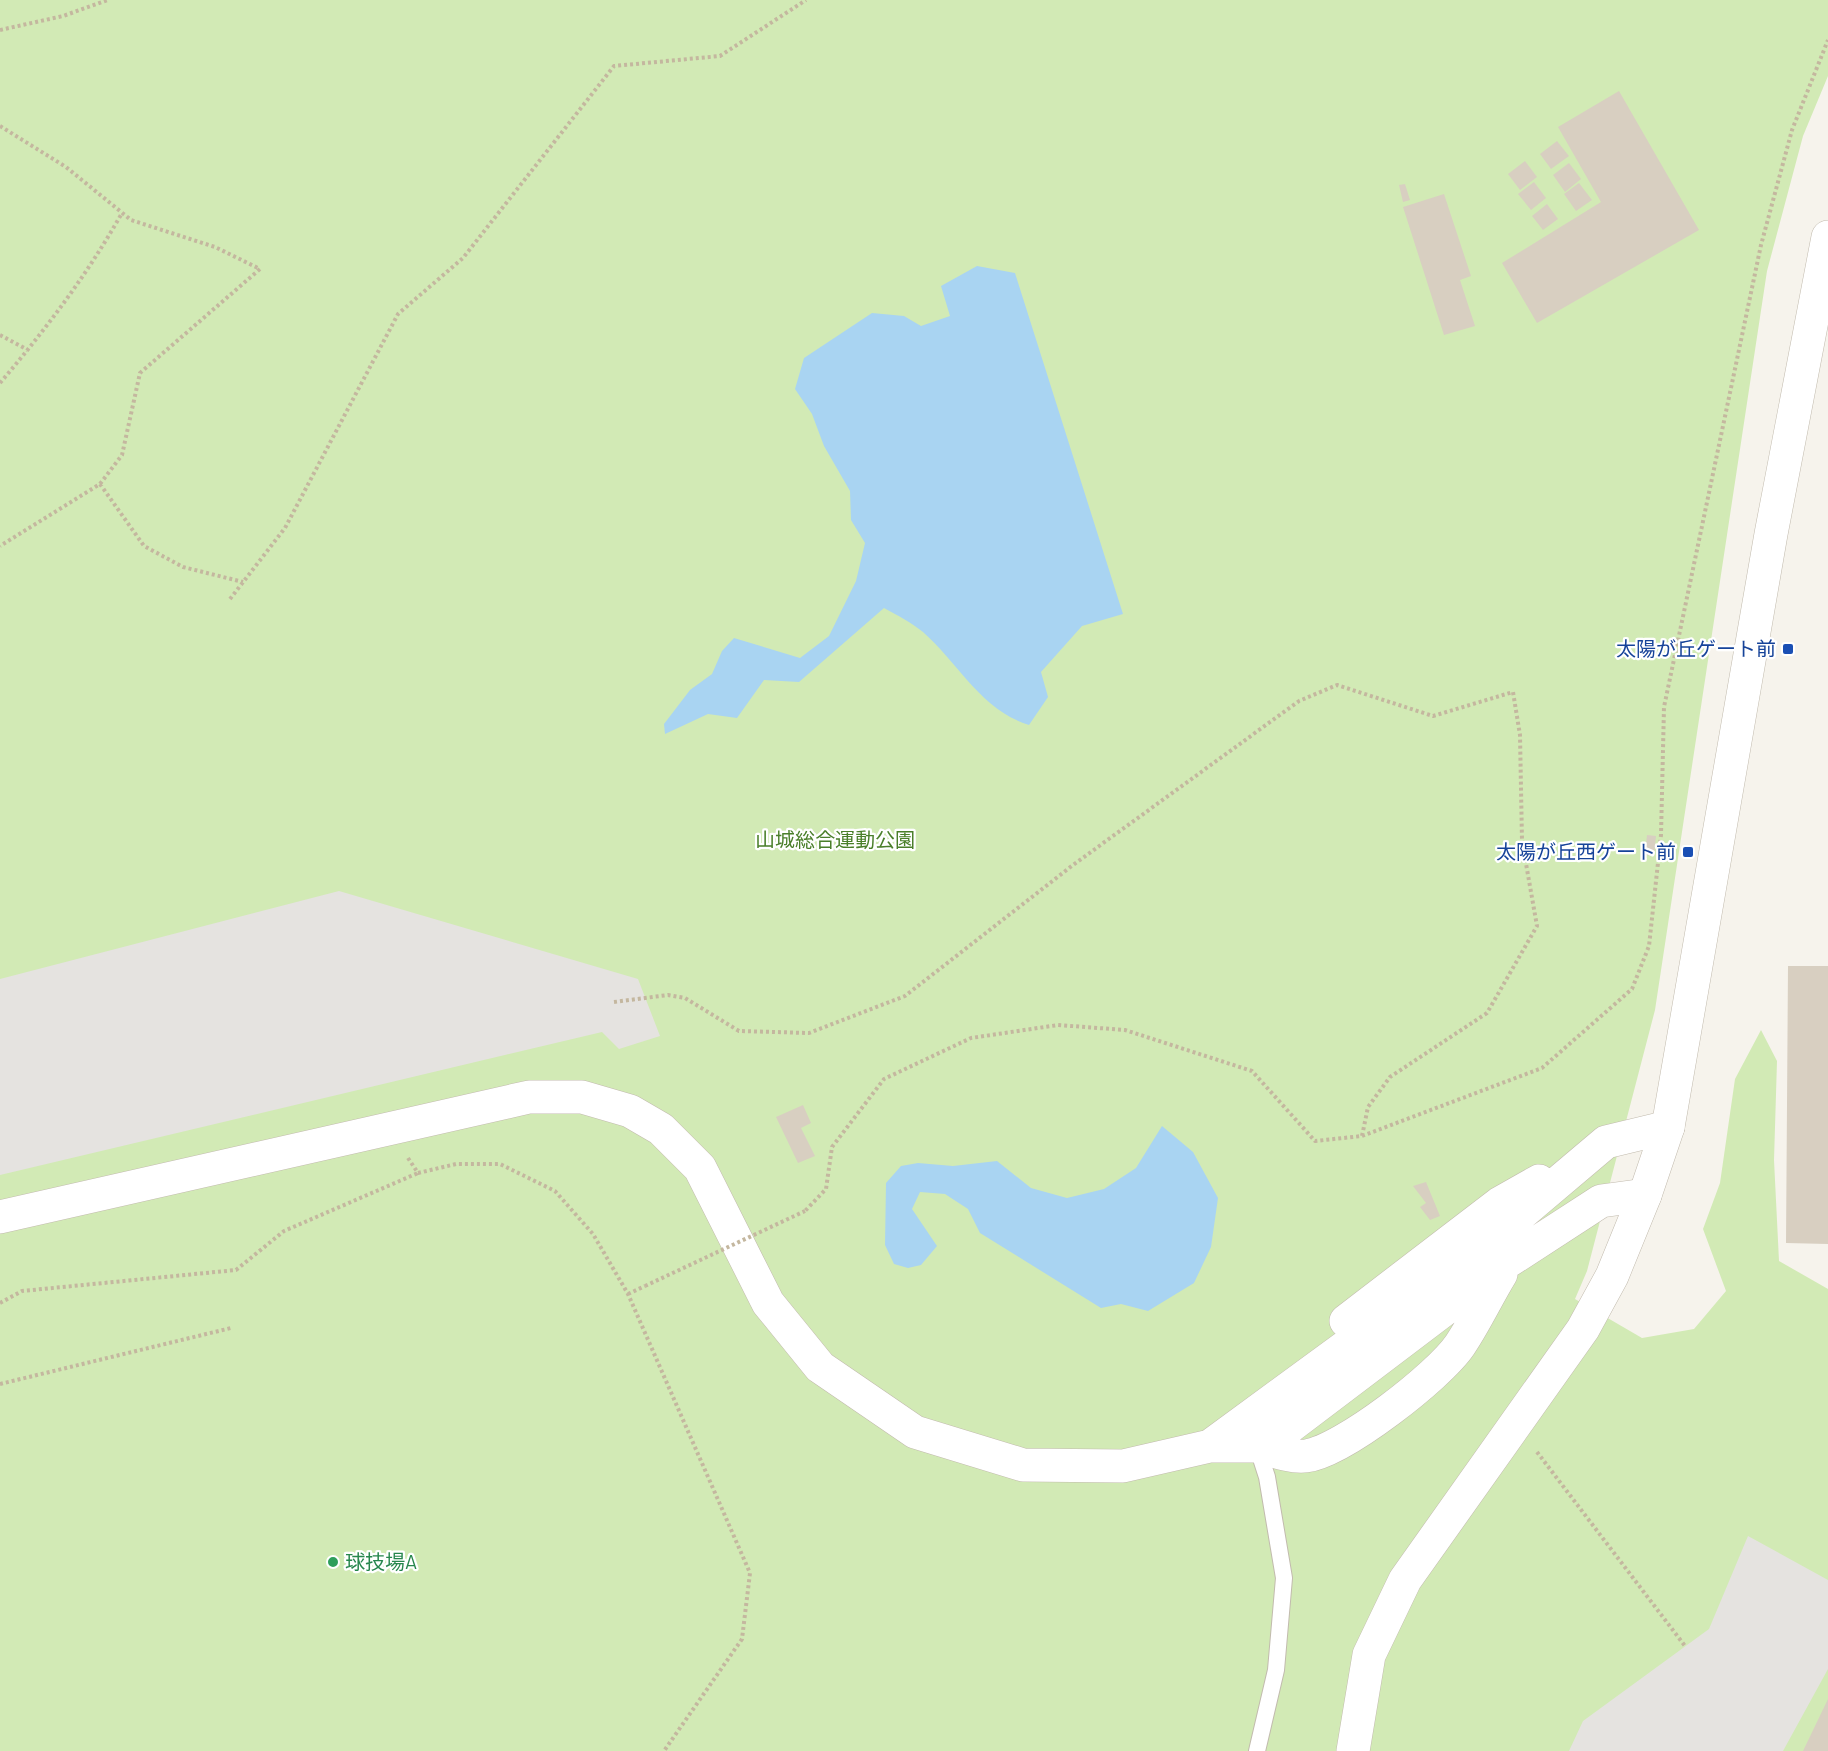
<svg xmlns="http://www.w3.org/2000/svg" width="1828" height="1751" font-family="Barlow,'Noto Sans JP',sans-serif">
  <rect width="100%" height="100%" fill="#f6f3ec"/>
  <path fill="#d2eab5" d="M 0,0 L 1828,0 L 1828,76 L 1803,136 L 1767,271 L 1655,1010 L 1587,1271 L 1575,1299 L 1642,1338 L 1694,1329 L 1726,1291 L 1703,1229 L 1720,1183 L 1735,1079 L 1761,1030 L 1777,1061 L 1774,1160 L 1779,1261 L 1828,1289 L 1828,1751 L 0,1751 Z"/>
  <path fill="#e5e3e0" d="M 339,891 L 638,979 L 660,1036 L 619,1049 L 602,1032 L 0,1175 L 0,979 Z
    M 1748,1536 L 1828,1580 L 1828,1669 L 1783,1751 L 1569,1751 L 1583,1721 L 1709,1629 Z"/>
  <path fill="#a9d4f2" d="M 977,266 L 1015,273 L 1123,614 L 1082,626 L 1041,672 L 1048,697 L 1029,725 C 981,710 959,664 923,632 C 912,623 897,615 884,608 L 799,682 L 764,680 L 737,718 L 708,714 L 665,734 L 664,724 L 690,690 L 712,674 L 722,651 L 734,638 L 800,658 L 829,636 L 856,581 L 865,543 L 851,520 L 850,491 L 824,446 L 812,414 L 795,389 L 804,358 L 872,313 L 904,316 L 921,326 L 950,316 L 941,286 Z
    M 1162,1126 L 1193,1152 L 1218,1198 L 1211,1247 L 1194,1283 L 1148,1311 L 1121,1304 L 1101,1308 L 980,1233 L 968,1209 L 945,1194 L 920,1192 L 912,1209 L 937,1246 L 921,1265 L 908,1268 L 894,1264 L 885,1245 L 886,1183 L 901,1166 L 918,1163 L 953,1166 L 997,1161 L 1031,1188 L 1067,1198 L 1104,1189 L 1136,1168 Z"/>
  <path fill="#d8cfc1" d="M 1619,91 L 1699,230 L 1537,323 L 1502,263 L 1601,202 L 1558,127 Z
    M 1557,141 L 1569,156 L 1551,169 L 1540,154 Z
    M 1525,161 L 1537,177 L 1520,190 L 1508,174 Z
    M 1569,163 L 1581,179 L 1565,192 L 1553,175 Z
    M 1534,182 L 1546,198 L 1531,210 L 1518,194 Z
    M 1579,183 L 1592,200 L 1576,211 L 1564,194 Z
    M 1405,184 L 1410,200 L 1403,202 L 1399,185 Z
    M 1444,194 L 1471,276 L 1460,280 L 1475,326 L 1444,335 L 1403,207 Z
    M 1547,204 L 1558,219 L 1543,230 L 1532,216 Z
    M 1647,835 L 1656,836 L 1654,856 L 1645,855 Z
    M 1788,966 L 1828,966 L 1828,1244 L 1786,1243 Z
    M 803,1105 L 811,1123 L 801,1128 L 815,1156 L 798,1163 L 776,1117 Z
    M 1426,1182 L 1440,1216 L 1430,1220 L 1420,1207 L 1426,1203 L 1413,1186 Z
    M 1828,1699 L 1828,1751 L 1803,1751 Z"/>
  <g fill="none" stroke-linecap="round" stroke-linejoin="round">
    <g stroke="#c2bbae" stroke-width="18">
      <path id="service" d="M 1257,1446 L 1267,1477 L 1284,1578 L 1276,1670 L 1257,1751"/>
    </g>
    <g stroke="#c2bbae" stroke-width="34">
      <path id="minor" d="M 0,1217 L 529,1097 L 582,1097 L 630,1111 L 661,1129 L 700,1168 L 768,1303 L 820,1367 L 915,1432 L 1023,1465 L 1123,1466 L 1210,1446 L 1257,1446 L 1284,1431 L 1507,1262 L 1601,1201 L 1645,1195
        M 1346,1321 L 1500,1203 L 1539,1181
        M 1210,1446 L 1483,1246 L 1606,1142 L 1668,1127
        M 1257,1446 C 1271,1450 1291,1458 1306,1456 C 1343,1451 1439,1376 1460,1345 C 1475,1323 1487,1297 1501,1274"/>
    </g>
    <g stroke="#c2bbae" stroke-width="34">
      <path id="tertiary" d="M 1353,1751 L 1369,1655 L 1405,1580 L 1583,1329 L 1612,1276 L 1645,1195 L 1668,1127 L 1771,534 L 1828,237"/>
    </g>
    <path stroke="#c4b79f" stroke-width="4" stroke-dasharray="3 3" stroke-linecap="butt" d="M 0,30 L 63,16 L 108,0
      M 0,126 L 66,167 L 131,220 L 215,247 L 260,269 L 140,373 L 122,455 L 100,484 L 0,546
      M 0,335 L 28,350
      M 0,383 C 46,329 87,275 122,213
      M 100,484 L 144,546 L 183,567 L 243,582
      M 230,599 L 285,528 L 398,314 L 463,258 L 614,66 L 720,56 L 806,0
      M 614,1002 L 668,995 L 685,998 L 739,1031 L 809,1033 L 905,996 L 1073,865 L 1299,701 L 1337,685 L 1433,716 L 1513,692 L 1520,735 L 1522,841 L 1537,926 L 1487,1013 L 1390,1077 L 1368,1107 L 1362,1136 L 1315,1141 L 1252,1071 L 1125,1030 L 1058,1025 L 971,1038 L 884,1079 L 832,1147 L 826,1189 L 805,1211
      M 1362,1136 L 1542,1068 L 1632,989 L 1649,946 L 1661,835 L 1664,707 L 1761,245 L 1792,130 L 1828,40
      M 408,1158 L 418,1173 L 456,1164 L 500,1164 L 555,1191 L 593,1234 L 628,1294 L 750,1573 L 742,1639 L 664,1751
      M 628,1294 L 645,1286
      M 0,1303 L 22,1291 L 236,1270 L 284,1231 L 418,1173
      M 0,1384 L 231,1328
      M 1537,1452 L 1685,1646"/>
    <use href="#service" stroke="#fff" stroke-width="16"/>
    <use href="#minor" stroke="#fff" stroke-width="33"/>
    <use href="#tertiary" stroke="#fff" stroke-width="33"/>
    <path stroke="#c4b79f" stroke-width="4" stroke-dasharray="3 3" stroke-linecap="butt" d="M 645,1286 L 805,1211"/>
  </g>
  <g fill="#1a4fb4" stroke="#fff" stroke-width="2">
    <rect x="1782" y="643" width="12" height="12" rx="3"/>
    <rect x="1682" y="846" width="12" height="12" rx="3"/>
  </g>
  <circle fill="#2e9e5b" stroke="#fff" stroke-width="2" cx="333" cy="1562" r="6"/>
  <g text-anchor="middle" stroke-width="4.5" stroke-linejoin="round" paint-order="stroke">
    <g font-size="20" fill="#164399" stroke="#fff" text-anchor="end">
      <text x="1776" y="656">太陽が丘ゲート前</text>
      <text x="1676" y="859">太陽が丘西ゲート前</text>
    </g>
    <g font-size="20" fill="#4a7f2a" stroke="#fff">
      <text x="835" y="847">山城総合運動公園</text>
    </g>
    <g font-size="20" fill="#27864d" stroke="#fff" text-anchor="start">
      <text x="345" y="1569">球技場A</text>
    </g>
  </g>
</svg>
